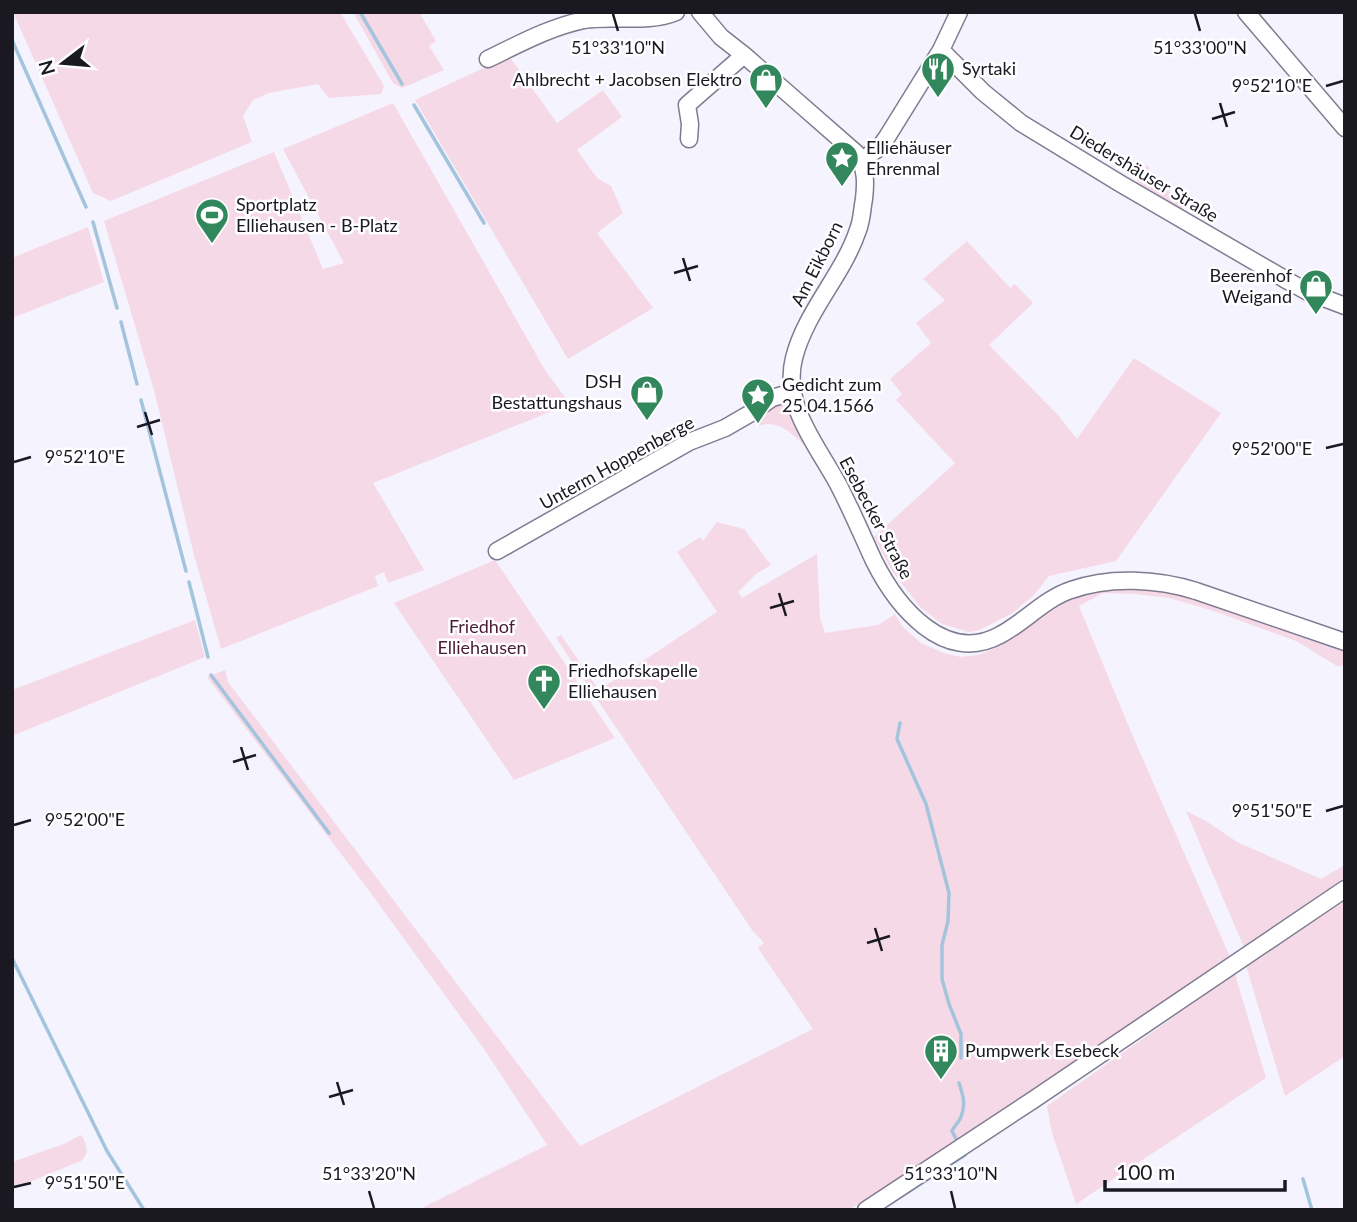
<svg xmlns="http://www.w3.org/2000/svg" width="1357" height="1222" font-family="Lato,sans-serif">
  <rect width="100%" height="100%" fill="#f5f3fd"/>
  <path fill="#f6d9e6" d="M 13,12 L 340,12 L 384,86 L 381,94 L 329,98 L 318,84 L 269,93 L 253,100 L 243,116 L 252,142 L 111,201 L 93,193 Z
    M 353,12 L 419,12 L 436,41 L 429,46 L 444,70 L 402,88 L 393,83 Z
    M 509,56 L 557,123 L 603,90 L 622,117 L 577,150 L 597,178 L 611,186 L 623,213 L 597,233 L 653,308 L 568,359 L 415,100 Z
    M 393,103 L 545,370 L 570,404 L 373,483 L 424,570 L 388,583 L 384,572 L 375,576 L 378,586 L 221,649 L 194,555 L 154,390 L 104,221 L 274,152 L 323,269 L 344,263 L 283,149 Z
    M 1147,165 L 1149,167 L 1149,171 L 1182,204 L 1184,211 L 1137,182 Z
    M 88,227 L 104,282 L 12,318 L 12,258 Z
    M 967,241 L 1010,288 L 1015,284 L 1033,303 L 989,345 L 1058,415 L 1077,439 L 1134,358 L 1221,413 L 1116,561 L 1049,576 L 1034,595 L 1011,614 L 979,630 L 969,632 L 942,624 L 921,608 L 892,571 L 874,537 L 955,463 L 896,400 L 902,394 L 890,379 L 931,343 L 916,323 L 945,300 L 923,279 Z
    M 776,402 L 785,404 L 809,445 L 806,447 C 794,435 777,418 759,426 L 754,421 L 755,416 Z
    M 717,522 L 744,529 L 771,565 L 756,574 L 738,592 L 742,598 L 817,554 L 820,618 L 825,633 L 878,625 L 895,614 L 902,626 L 921,643 L 944,653 L 961,657 L 978,655 L 995,648 L 1074,595 L 1113,587 L 1168,590 L 1345,648 L 1345,666 L 1337,666 L 1296,641 L 1211,610 L 1169,598 L 1135,594 L 1103,593 L 1079,606 L 1134,739 L 1230,957 L 923,1167 L 848,1210 L 418,1210 L 547,1145 L 484,1049 L 370,892 L 207,677 L 225,670 L 228,682 L 580,1146 L 813,1029 L 758,948 L 764,943 L 752,930 L 556,638 L 561,635 L 599,690 L 717,612 L 677,552 L 700,537 L 703,541 Z
    M 495,560 L 615,738 L 514,780 L 394,603 Z
    M 195,620 L 205,657 L 12,736 L 12,690 Z
    M 1186,811 L 1206,821 L 1237,842 L 1321,879 L 1345,865 L 1345,882 L 1245,950 Z
    M 1345,895 L 1345,1056 L 1285,1096 L 1245,962 Z
    M 1235,974 L 1266,1078 L 1076,1204 L 1052,1133 L 1047,1106 Z
    M 81,1135 C 87,1144 90,1153 81,1161 L 12,1189 L 12,1162 L 64,1144 Z"/>
  <g fill="none" stroke-linecap="round" stroke-linejoin="round">
    <path stroke="#a3c4dc" stroke-width="3.5" d="M 360,12 L 402,84
      M 12,40 L 86,207
      M 414,105 L 484,223
      M 93,222 L 117,308
      M 121,322 L 137,384
      M 141,400 L 186,571
      M 189,582 L 208,657
      M 211,675 L 329,833
      M 900,723 L 897,739 L 926,804 L 949,893 L 948,921 L 942,945 L 942,979 L 949,1004 L 961,1034 L 961,1058
      M 12,958 L 107,1151 L 144,1210
      M 956,1139 L 952,1131 C 954,1126 959,1122 961,1117 C 966,1104 963,1095 959,1083
      M 1303,1179 L 1312,1210
      M 888,1205 L 965,1155"/>
    <g stroke="#7f7b91" stroke-width="19">
      <path id="minor" d="M 700,12 L 721,37 L 744,55 L 856,153 C 866,167 866,182 864,199 C 862,209 862,220 858,230 C 843,275 806,311 794,358 C 782,405 817,445 838,484 C 851,509 862,535 874,561 C 896,605 944,666 1000,635 C 1025,622 1044,599 1071,590 C 1110,576 1158,579 1196,591 L 1345,642
        M 1246,12 L 1345,128
        M 941,50 L 983,92 L 1021,123 L 1121,184 L 1288,281 L 1308,292 L 1345,306
        M 488,59 C 519,44 550,27 584,20 C 614,15 647,24 676,12
        M 689,139 L 690,124 L 687,105 L 744,55
        M 861,161 L 880,147 L 887,137 L 941,50 L 959,12
        M 497,551 L 689,442 L 725,428 L 751,413 L 772,398 L 793,392
        M 866,1210 L 1033,1100 L 1345,889"/>
    </g>
    <use href="#minor" stroke="#fff" stroke-width="16"/>
  </g>
  <path fill="none" stroke="#1a1821" stroke-width="2.5" d="M 613,14 L 618,31M 1195,14 L 1200,31M 1326,86 L 1343,81M 1220,103 L 1227,127M 1212,119 L 1235,112M 683,258 L 690,281M 674,273 L 698,266M 145,412 L 152,435M 137,427 L 160,420M 1326,448 L 1343,444M 14,462 L 31,457M 779,593 L 786,616M 770,608 L 794,601M 241,747 L 248,770M 233,762 L 256,755M 1326,811 L 1343,806M 14,825 L 31,820M 875,928 L 882,951M 867,943 L 890,936M 337,1082 L 344,1105M 329,1097 L 353,1090M 14,1187 L 31,1183M 369,1191 L 374,1208M 951,1191 L 955,1208"/>
  <defs>
    <g id="restaurant-pin" transform="scale(1.75)"><path d="M0 17L-7.5 6A9.5 9.5 0 1 1 7.5 6Z" fill="#32885c" stroke="#fff"/><path d="M-5-6h1v4h1v-4h1v4h1v-4h1v5L-1.5 .5V6h-2V.5L-5-1ZM5-6V6H3V1.5H1.5Q1.5-4 5-6Z" fill="#fff"/></g>
    <g id="shop-pin" transform="scale(1.75)"><path d="M0 17L-7.5 6A9.5 9.5 0 1 1 7.5 6Z" fill="#32885c" stroke="#fff"/><path d="M-5-2.5h2.3a2.7 3.5 0 0 1 5.4 0H5L5.5 6h-11ZM-1.5-2.5h3a1.5 2.3 0 0 0-3 0Z" fill="#fff"/></g>
    <g id="sight-pin" transform="scale(1.75)"><path d="M0 17L-7.5 6A9.5 9.5 0 1 1 7.5 6Z" fill="#32885c" stroke="#fff"/><path d="M0-6L1.8-2.2L6-1.7L2.9 1.2L3.7 5.4L0 3.3L-3.7 5.4L-2.9 1.2L-6-1.7L-1.8-2.2Z" fill="#fff"/></g>
    <g id="stadium-pin" transform="scale(1.75)"><path d="M0 17L-7.5 6A9.5 9.5 0 1 1 7.5 6Z" fill="#32885c" stroke="#fff"/><path d="M0-5a6.5 5 0 1 0 0 10a6.5 5 0 1 0 0-10ZM-3.5-1.8h7v3.6h-7Z" fill="#fff"/></g>
    <g id="church-pin" transform="scale(1.75)"><path d="M0 17L-7.5 6A9.5 9.5 0 1 1 7.5 6Z" fill="#32885c" stroke="#fff"/><path d="M-1.2-6h2.4v3.5h3.3v2.4h-3.3V6h-2.4V-.1h-3.3v-2.4h3.3Z" fill="#fff"/></g>
    <g id="building-pin" transform="scale(1.75)"><path d="M0 17L-7.5 6A9.5 9.5 0 1 1 7.5 6Z" fill="#32885c" stroke="#fff"/><path d="M-4-6H4V6H1V3H-1V6H-4ZM-2.5-4.3h1.7v1.8h-1.7ZM.8-4.3h1.7v1.8H.8ZM-2.5-1h1.7V.8h-1.7ZM.8-1h1.7V.8H.8Z" fill="#fff"/></g>
  </defs>
  <g fill-rule="evenodd">
    <use href="#restaurant-pin" x="938" y="69"/>
    <use href="#shop-pin" x="766" y="80"/>
    <use href="#sight-pin" x="842" y="158"/>
    <use href="#stadium-pin" x="212" y="215"/>
    <use href="#shop-pin" x="1316" y="286"/>
    <use href="#shop-pin" x="647" y="392"/>
    <use href="#sight-pin" x="758" y="395"/>
    <use href="#church-pin" x="544" y="681"/>
    <use href="#building-pin" x="941" y="1051"/>
  </g>
  <g text-anchor="middle" stroke-width="5" stroke-linejoin="round" paint-order="stroke">
    <g font-size="18" fill="#1a1821" stroke="#fff" text-anchor="start">
      <text x="962" y="75">Syrtaki</text>
      <text x="742" y="86" text-anchor="end">Ahlbrecht + Jacobsen Elektro</text>
      <text x="866" y="154">Elliehäuser<tspan x="866" dy="21">Ehrenmal</tspan></text>
      <text x="236" y="211">Sportplatz<tspan x="236" dy="21">Elliehausen - B-Platz</tspan></text>
      <text x="1292" y="282" text-anchor="end">Beerenhof<tspan x="1292" dy="21">Weigand</tspan></text>
      <text x="622" y="388" text-anchor="end">DSH<tspan x="622" dy="21">Bestattungshaus</tspan></text>
      <text x="782" y="391">Gedicht zum<tspan x="782" dy="21">25.04.1566</tspan></text>
      <text x="568" y="677">Friedhofskapelle<tspan x="568" dy="21">Elliehausen</tspan></text>
      <text x="965" y="1057">Pumpwerk Esebeck</text>
    </g>
    <g font-size="18" fill="#1a1821" stroke="#fff">
      <text transform="translate(1144 174) rotate(31)" y="6">Diedershäuser Straße</text>
      <text transform="translate(817 264) rotate(-63)" y="6">Am Eikborn</text>
      <text transform="translate(617 463) rotate(-29)" y="6">Unterm Hoppenberge</text>
      <text transform="translate(876 518) rotate(62)" y="6">Esebecker Straße</text>
    </g>
    <g font-size="18" fill="#4a1b34" stroke="#fff">
      <text x="482" y="633">Friedhof<tspan x="482" dy="21">Elliehausen</tspan></text>
    </g>
  </g>
  <g font-size="18" text-anchor="middle" fill="#1a1821" stroke="#fff" stroke-width="5" stroke-linejoin="round" paint-order="stroke">
    <text x="618" y="54">51°33'10"N</text>
    <text x="1200" y="54">51°33'00"N</text>
    <text x="1272" y="92">9°52'10"E</text>
    <text x="1272" y="455">9°52'00"E</text>
    <text x="85" y="463">9°52'10"E</text>
    <text x="1272" y="817">9°51'50"E</text>
    <text x="85" y="826">9°52'00"E</text>
    <text x="369" y="1180">51°33'20"N</text>
    <text x="951" y="1180">51°33'10"N</text>
    <text x="85" y="1189">9°51'50"E</text>
  </g>
  <rect width="1357" height="1222" fill="none" stroke="#1a1821" stroke-width="28"/>
  <g transform="translate(63 63) rotate(254)" stroke="#ffffff" stroke-width="5" paint-order="stroke">
  <path d="M0-5L12 26L0 18L-12 26Z" fill="#1a1821"/>
  <text y="-10" font-size="19" font-weight="bold" text-anchor="middle" fill="#1a1821">N</text>
  </g>
  <path d="M1105 1180v10h180v-10" fill="none" stroke="#1a1821" stroke-width="3.5"/>
  <text x="1116" y="1180" font-size="21" fill="#1a1821" stroke="#ffffff" stroke-width="5" paint-order="stroke">100 m</text>
</svg>
